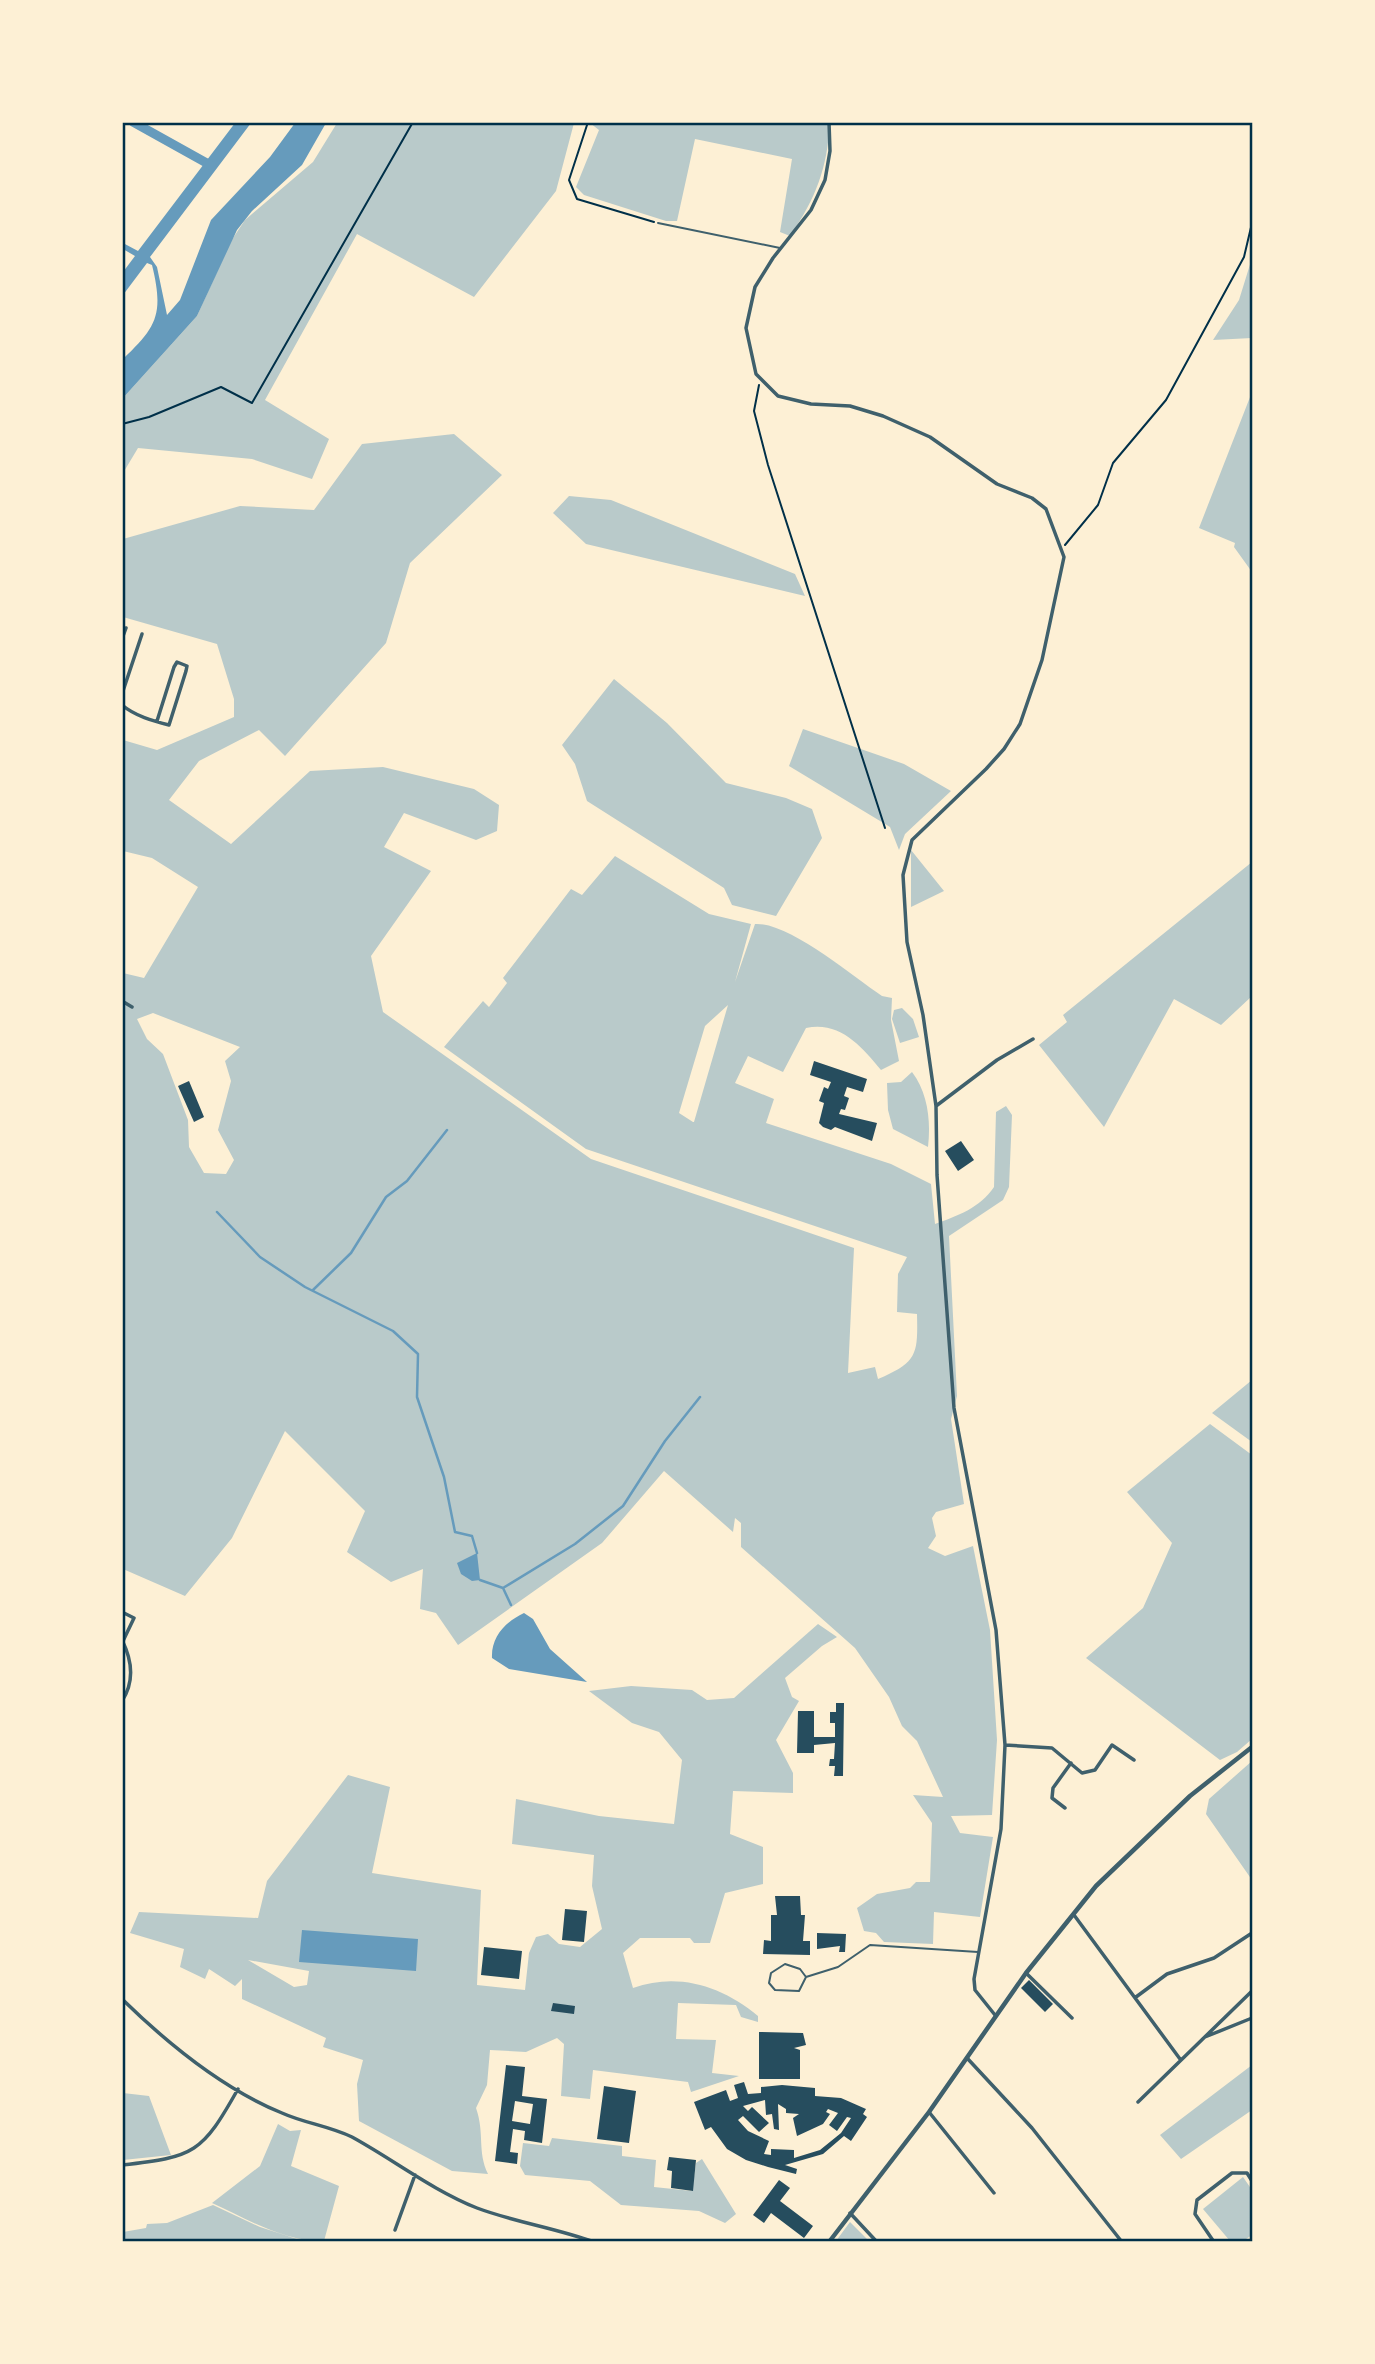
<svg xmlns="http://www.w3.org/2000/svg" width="1375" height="2364" font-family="'Archivo Narrow',sans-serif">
  <rect width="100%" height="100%" fill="#fdf0d5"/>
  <path fill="#b9caca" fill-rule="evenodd" d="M 337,123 L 574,123 L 556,191 L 474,297 L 357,234 L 265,400 L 329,439 L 312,479 L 252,459 L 138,448 L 123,473 L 123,398 L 197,316 L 231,241 L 245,220 L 313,162 Z
    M 590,123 L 830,123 C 827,169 816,198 790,236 L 780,232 L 792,159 L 695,139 L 677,221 L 666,221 L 584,195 L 576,187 L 599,130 Z
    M 1252,258 L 1252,338 L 1213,340 L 1239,300 Z
    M 1252,392 L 1252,572 L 1234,547 L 1235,543 L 1199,528 Z
    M 454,434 L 502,475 L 410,563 L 386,643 L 285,756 L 259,730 L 199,761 L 169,800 L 231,844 L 310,771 L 383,767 L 474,789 L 499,805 L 497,831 L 476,840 L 404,813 L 384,847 L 431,871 L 371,956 L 383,1012 L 591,1159 L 854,1248 L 848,1373 L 875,1367 L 878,1379 C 917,1362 918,1355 917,1314 L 897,1312 L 898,1274 L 907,1257 L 586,1149 L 444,1047 L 483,1001 L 489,1007 L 507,983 L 503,978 L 571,889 L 582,895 L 615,856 L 709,914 L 751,924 L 735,982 L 755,924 C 789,922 852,976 882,996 L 892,998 L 891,1020 L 899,1061 L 881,1070 C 861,1046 840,1021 806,1028 L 783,1072 L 748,1056 L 735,1083 L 774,1099 L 766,1123 L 891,1164 L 931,1184 L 935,1224 C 957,1216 980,1208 994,1187 L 996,1112 L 1006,1106 L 1012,1115 L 1009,1187 L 1003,1200 L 949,1236 L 957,1396 L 951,1419 L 964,1504 L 936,1512 L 932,1518 L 936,1536 L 928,1548 L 945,1556 L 973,1546 L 990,1630 L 997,1740 L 992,1815 L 951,1816 L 960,1833 L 993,1837 L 980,1917 L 934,1912 L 933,1944 L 884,1942 L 876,1933 L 864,1931 L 857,1908 L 877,1894 L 910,1888 L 916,1882 L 930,1882 L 932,1823 L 913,1795 L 943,1797 L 917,1741 L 902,1726 L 889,1697 L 855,1648 L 741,1547 L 741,1523 L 735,1518 L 733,1532 L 664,1471 L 602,1543 L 458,1645 L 436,1613 L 420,1609 L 423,1569 L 391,1582 L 347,1552 L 365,1511 L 285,1431 L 232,1538 L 185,1596 L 123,1569 L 123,973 L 144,978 L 198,887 L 152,858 L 123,851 L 123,740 L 157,750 L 234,717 L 234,699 L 217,644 L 123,617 L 123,539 L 240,506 L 314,510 L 362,444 ZM 728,1005 L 694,1122 L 693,1122 L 679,1113 L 705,1026 ZM 153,1013 L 240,1047 L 225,1061 L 231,1081 L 218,1130 L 234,1160 L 226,1174 L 204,1173 L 189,1147 L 188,1120 L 163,1054 L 147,1039 L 137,1019 Z
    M 569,496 L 611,500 L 795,574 L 805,596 L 586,544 L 553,513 Z
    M 614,679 L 667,723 L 726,783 L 786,798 L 812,809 L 822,838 L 776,916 L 732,905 L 724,888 L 587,801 L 575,764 L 562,745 Z
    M 803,729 L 904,764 L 951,791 L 905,834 L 899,850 L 890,827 L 789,766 Z
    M 911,850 L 944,891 L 911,907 Z
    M 1252,862 L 1252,996 L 1221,1025 L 1174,999 L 1104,1127 L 1039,1045 L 1067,1022 L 1063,1015 Z
    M 902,1008 L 913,1019 L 919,1037 L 900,1043 L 892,1019 L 894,1010 Z
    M 912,1072 C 928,1093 931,1121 928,1147 L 893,1129 L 888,1110 L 887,1083 L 901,1082 Z
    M 1252,1380 L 1252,1442 L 1212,1413 Z
    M 1210,1424 L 1252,1455 L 1252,1739 L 1237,1752 L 1220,1760 L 1086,1658 L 1143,1608 L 1172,1543 L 1127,1492 Z
    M 818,1624 L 837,1637 L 822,1646 L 785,1678 L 792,1697 L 799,1701 L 776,1740 L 793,1773 L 793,1793 L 733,1791 L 730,1834 L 763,1847 L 763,1884 L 725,1893 L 710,1943 L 694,1943 L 690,1938 L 640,1938 L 623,1953 L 633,1988 C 678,1972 722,1986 758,2016 L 758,2022 L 741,2017 L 736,2005 L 678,2003 L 676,2039 L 716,2040 L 712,2073 L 739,2076 L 691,2092 L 688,2082 L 593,2070 L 590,2099 L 561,2096 L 564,2044 L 557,2038 L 526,2052 L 490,2050 L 487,2085 L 476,2108 C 485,2134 477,2151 488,2174 L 452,2171 L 359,2121 L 357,2084 L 363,2060 L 323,2047 L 326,2038 L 242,1999 L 242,1979 L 235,1986 L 209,1969 L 205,1979 L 180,1967 L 184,1949 L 130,1933 L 139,1912 L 258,1918 L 267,1881 L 348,1775 L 390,1787 L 372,1873 L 481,1890 L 477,1985 L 525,1990 L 529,1953 L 536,1937 L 548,1934 L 559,1944 L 580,1947 L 602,1929 L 592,1886 L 594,1855 L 512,1844 L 516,1799 L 599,1816 L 674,1824 L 682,1760 L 659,1732 L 632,1723 L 589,1691 L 631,1686 L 692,1690 L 707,1700 L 734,1698 ZM 248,1960 L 309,1971 L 307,1985 L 294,1987 Z
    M 1252,1761 L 1252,1880 L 1206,1814 L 1209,1799 Z
    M 1252,2065 L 1252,2110 L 1181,2159 L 1160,2135 Z
    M 123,2093 L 149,2096 L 171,2155 L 123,2160 Z
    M 278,2124 L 290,2131 L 301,2130 L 291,2166 L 339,2186 L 324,2241 C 285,2242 247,2219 212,2203 L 260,2166 Z
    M 552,2138 L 622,2146 L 622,2156 L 656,2160 L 654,2187 L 692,2191 L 696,2163 L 702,2159 L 736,2214 L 725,2223 L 699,2211 L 621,2205 L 590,2181 L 525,2175 L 520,2166 L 523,2143 L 549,2146 Z
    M 1243,2177 L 1252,2190 L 1252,2235 L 1243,2241 L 1230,2241 L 1203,2209 Z
    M 213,2205 L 260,2227 L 303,2241 L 123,2241 L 123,2232 L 146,2228 L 147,2224 L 167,2223 Z
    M 850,2222 L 869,2241 L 836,2241 Z"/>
  <path fill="#669bbc" d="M 235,123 L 251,123 L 150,257 L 157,267 L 167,315 L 180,300 L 211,220 L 270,157 L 295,123 L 326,123 L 302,165 L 252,211 L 237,230 L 197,316 L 123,398 L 123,359 C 157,327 164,314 152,265 L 147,263 L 123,295 L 123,272 L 135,256 L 123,249 L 123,243 L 138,251 Z
    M 477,1553 L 480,1580 L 472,1581 L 461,1574 L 457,1563 Z
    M 524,1613 L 533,1619 L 550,1649 L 587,1682 L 509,1669 L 492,1658 C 491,1637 505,1622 524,1613 Z
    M 302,1930 L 418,1939 L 416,1971 L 299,1962 Z"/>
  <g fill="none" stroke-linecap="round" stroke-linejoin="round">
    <path stroke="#669bbc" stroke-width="2.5" d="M 217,1212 L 260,1257 L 305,1287 L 393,1331 L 418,1354 L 417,1397 L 444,1477 L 455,1532 L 472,1536 L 477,1553
      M 313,1290 L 351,1253 L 386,1197 L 407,1181 L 447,1130
      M 480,1580 L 503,1588 L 511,1605
      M 503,1588 L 575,1544 L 623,1506 L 665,1441 L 700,1397"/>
    <path stroke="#669bbc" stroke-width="9" d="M 133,122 L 212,166"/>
  </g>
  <path fill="#264d5e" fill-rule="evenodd" d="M 814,1061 L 867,1079 L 863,1092 L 847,1087 L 844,1096 L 849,1098 L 845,1110 L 841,1109 L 839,1114 L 877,1123 L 872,1141 L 835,1127 L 831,1130 L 823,1127 L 819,1123 L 824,1103 L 819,1101 L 824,1087 L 828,1089 L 831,1082 L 810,1075 Z
    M 189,1081 L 204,1117 L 194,1122 L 178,1086 Z
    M 961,1141 L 974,1160 L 958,1171 L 945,1151 Z
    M 836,1703 L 844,1703 L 843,1776 L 834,1776 L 835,1766 L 829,1766 L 830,1759 L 834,1759 L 835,1743 L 814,1745 L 814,1753 L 797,1753 L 798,1711 L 814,1711 L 814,1737 L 835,1737 L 835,1723 L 830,1723 L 830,1712 L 836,1712 Z
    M 775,1896 L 800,1896 L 801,1915 L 805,1915 L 803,1941 L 810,1941 L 810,1955 L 763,1954 L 764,1940 L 771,1941 L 771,1915 L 777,1915 Z
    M 565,1909 L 587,1911 L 584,1942 L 562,1940 Z
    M 817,1933 L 846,1934 L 845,1952 L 839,1952 L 840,1946 L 817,1949 Z
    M 484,1947 L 522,1951 L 519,1979 L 481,1975 Z
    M 1029,1980 L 1053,2004 L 1045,2012 L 1021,1988 Z
    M 553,2003 L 575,2006 L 574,2014 L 551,2011 Z
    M 759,2032 L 803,2033 L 806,2045 L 794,2048 L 800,2050 L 800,2079 L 759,2079 Z
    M 506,2065 L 525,2067 L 522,2096 L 547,2099 L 542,2143 L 524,2140 L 525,2131 L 513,2129 L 510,2152 L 518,2153 L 517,2164 L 495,2161 ZM 515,2101 L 533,2104 L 530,2124 L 512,2121 Z
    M 744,2082 L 748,2094 L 761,2093 L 761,2087 L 782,2085 L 815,2088 L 815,2096 L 841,2098 L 866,2109 L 863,2114 L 867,2117 L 851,2141 L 844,2136 L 823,2154 L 785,2165 L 797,2169 L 796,2174 L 768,2167 L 746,2160 L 727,2149 L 711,2127 L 705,2130 L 694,2102 L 726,2090 L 730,2101 L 738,2098 L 734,2085 ZM 765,2100 L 766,2115 L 772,2114 L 774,2129 L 779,2130 L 778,2104 L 786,2109 L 786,2113 L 799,2114 L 793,2118 L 797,2136 L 823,2124 L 830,2114 L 826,2112 L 828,2109 L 838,2113 L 829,2125 L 837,2131 L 847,2117 L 851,2118 L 841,2133 L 820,2150 L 794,2158 L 794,2150 L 771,2149 L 771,2155 L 764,2154 L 769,2141 L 748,2131 L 738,2120 L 743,2116 L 759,2132 L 769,2123 L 752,2107 L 748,2111 L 743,2106 Z
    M 604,2086 L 636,2091 L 629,2143 L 597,2139 Z
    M 669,2157 L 696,2160 L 693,2191 L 671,2188 L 672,2171 L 667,2170 Z
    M 779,2180 L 790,2188 L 780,2201 L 813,2226 L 804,2238 L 771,2213 L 764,2223 L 753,2215 Z"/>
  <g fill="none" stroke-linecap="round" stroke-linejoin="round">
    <path stroke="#003049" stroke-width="2" d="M 588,122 L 569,180 L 577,199 L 654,222
      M 759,385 L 754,411 L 768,465 L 885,828
      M 122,424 L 149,417 L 221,387 L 252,403 L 413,122
      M 1065,545 L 1098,505 L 1113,463 L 1166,400 L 1244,257 L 1252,223"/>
    <path stroke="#3f606c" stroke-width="2" d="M 658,223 L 780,248
      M 806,1977 L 800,1969 L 785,1964 L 771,1973 L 769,1983 L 775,1990 L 799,1991 L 806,1977 L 838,1967 L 870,1945 L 978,1952"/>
    <path stroke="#3f606c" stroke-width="3.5" d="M 829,122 L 830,151 L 825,180 L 811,210 L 773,258 L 755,287 L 746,328 L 756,374 L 778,396 L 811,404 L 850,406 L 883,416 L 930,437 L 997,484 L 1032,498 L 1046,509 L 1064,557 L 1042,660 L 1020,724 L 1004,749 L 986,769 L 912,840 L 903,875 L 907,942 L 923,1015 L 936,1106 L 937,1175 L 954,1408 L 996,1630 L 1005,1745 L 1001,1829 L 974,1979 L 975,1990 L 995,2015
      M 122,639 L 126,628
      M 122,694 L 142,634
      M 122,705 C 135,716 153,721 169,725 L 186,671 L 187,666 L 177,662 L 174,667 L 157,721
      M 122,1001 L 132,1007
      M 936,1106 L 997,1060 L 1033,1039
      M 122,1612 L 134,1618 L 123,1641
      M 122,1640 C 132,1660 135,1681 122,1701
      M 1005,1745 L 1052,1748 L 1082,1773 L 1095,1770 L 1112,1745 L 1134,1760
      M 1065,1808 L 1052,1798 L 1053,1788 L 1071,1763
      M 1074,1915 L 1180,2059
      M 1026,1973 L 1072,2018
      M 1136,1997 L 1167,1974 L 1214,1958 L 1252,1933
      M 122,1999 C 167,2043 223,2089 282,2113 C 304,2123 329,2126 352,2137 C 394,2160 432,2190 477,2208 C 514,2222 556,2228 594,2242
      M 1205,2037 L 1252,2018
      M 967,2058 L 1032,2128 L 1122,2242
      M 1138,2102 L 1252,1991
      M 929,2112 L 994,2193
      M 122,2165 C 195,2157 202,2153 238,2089
      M 850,2213 L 877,2242
      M 395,2230 L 415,2175
      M 1214,2242 L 1195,2214 L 1197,2200 L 1232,2173 L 1247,2173 L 1252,2181"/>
    <path stroke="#3f606c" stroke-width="4.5" d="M 829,2242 L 929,2112 L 1026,1973 L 1096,1886 L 1190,1796 L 1252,1747"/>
  </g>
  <rect width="1375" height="2364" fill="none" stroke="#fdf0d5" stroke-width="248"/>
  <rect x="124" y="124" width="1127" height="2116" fill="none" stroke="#003049" stroke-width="2.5"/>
</svg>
